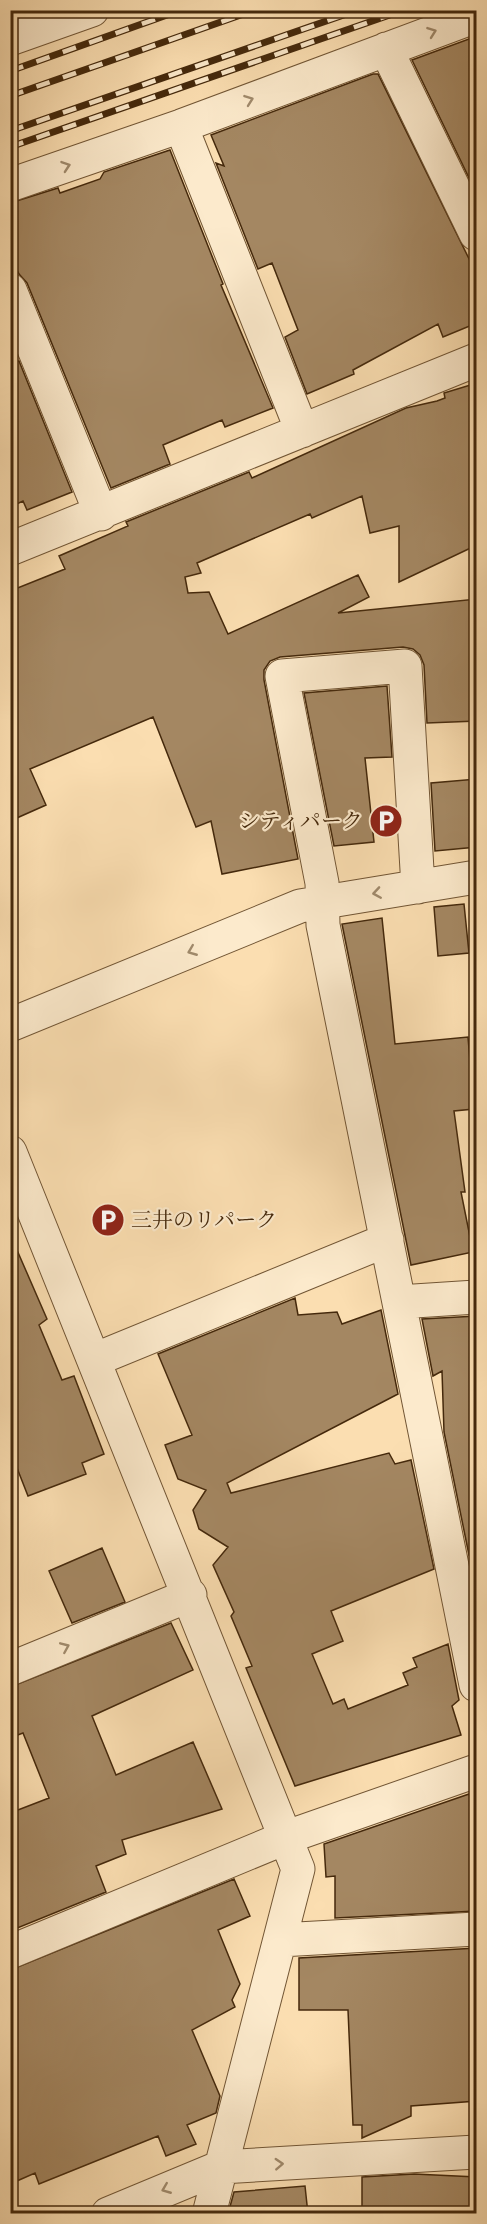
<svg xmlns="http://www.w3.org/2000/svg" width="487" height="2224" font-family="Alegreya,'Noto Serif JP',serif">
  <rect width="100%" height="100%" fill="#fbdeb1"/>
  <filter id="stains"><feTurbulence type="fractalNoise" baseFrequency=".00333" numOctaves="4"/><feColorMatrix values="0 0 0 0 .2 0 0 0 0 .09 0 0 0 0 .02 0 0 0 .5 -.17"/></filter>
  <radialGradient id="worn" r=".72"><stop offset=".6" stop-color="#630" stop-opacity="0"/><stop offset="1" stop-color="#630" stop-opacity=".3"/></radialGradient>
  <path fill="#a48762" stroke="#45290c" stroke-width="1.5" d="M 477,36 L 477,182 L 472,184 L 412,60 Z
    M 373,74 L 378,74 L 477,275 L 477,323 L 443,337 L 438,324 L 353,370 L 354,374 L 307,394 L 285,337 L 298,330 L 272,263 L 258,269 L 216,163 L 224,166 L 211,135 Z
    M 170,150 L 223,284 L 221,285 L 273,408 L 225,427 L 222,420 L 163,445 L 170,464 L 111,488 L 27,283 L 19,274 L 10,255 L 10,203 L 58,188 L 60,193 L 100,179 L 104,172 Z
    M 19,361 L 72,492 L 27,510 L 23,501 L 10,507 L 10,364 Z
    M 477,383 L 477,545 L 399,582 L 399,526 L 370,533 L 362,496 L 312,518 L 310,514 L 197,563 L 201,573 L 185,577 L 188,593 L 209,592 L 228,634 L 358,575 L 369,597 L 338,613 L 477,599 L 477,721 L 427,723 L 424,665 L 420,655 L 413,649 L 403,647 L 280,657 L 270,661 L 264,670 L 264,680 L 298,859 L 222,874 L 211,821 L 196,827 L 153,717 L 30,769 L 46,805 L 10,821 L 10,591 L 65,569 L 59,556 L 128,526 L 126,522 L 249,472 L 252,478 L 406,408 L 437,401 L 445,398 L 444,393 Z
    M 387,686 L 392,757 L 365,758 L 374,842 L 334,846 L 304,693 Z
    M 477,779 L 477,847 L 435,851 L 431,783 Z
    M 464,904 L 469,953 L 438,956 L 434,907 Z
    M 382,918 L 395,1044 L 468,1037 L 474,1109 L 454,1111 L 465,1192 L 461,1192 L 473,1252 L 411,1265 L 342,924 Z
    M 10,1234 L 47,1319 L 39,1325 L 62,1380 L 74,1376 L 104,1454 L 82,1463 L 86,1474 L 28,1496 L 10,1450 Z
    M 295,1298 L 298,1315 L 337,1312 L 342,1324 L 381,1310 L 398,1394 L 227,1483 L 231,1493 L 389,1453 L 395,1464 L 411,1460 L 434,1569 L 331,1611 L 343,1641 L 312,1654 L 333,1704 L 344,1699 L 348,1709 L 408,1685 L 403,1673 L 417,1667 L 413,1658 L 448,1644 L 459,1700 L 452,1706 L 461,1735 L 295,1786 L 246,1668 L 252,1666 L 231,1616 L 234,1612 L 213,1565 L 228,1547 L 199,1529 L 193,1510 L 206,1490 L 178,1479 L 165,1445 L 192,1435 L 158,1354 Z
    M 477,1316 L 477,1552 L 469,1555 L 444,1432 L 442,1371 L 433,1376 L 422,1319 Z
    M 102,1548 L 125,1602 L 72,1623 L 49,1571 Z
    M 171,1623 L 193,1670 L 92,1716 L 116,1775 L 193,1742 L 222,1809 L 122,1840 L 126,1854 L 96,1866 L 106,1892 L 10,1931 L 10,1813 L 49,1798 L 23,1733 L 10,1738 L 10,1687 Z
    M 469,1794 L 477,1816 L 477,1911 L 335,1918 L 335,1876 L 326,1877 L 324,1844 Z
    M 234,1879 L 250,1916 L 218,1930 L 240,1984 L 232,2000 L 235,2007 L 192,2030 L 220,2096 L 216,2113 L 187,2125 L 196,2144 L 166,2156 L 158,2136 L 39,2184 L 35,2173 L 10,2184 L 10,1970 Z
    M 477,1948 L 477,2101 L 411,2106 L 411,2116 L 362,2138 L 362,2125 L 353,2125 L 348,2010 L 299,2010 L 299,1958 Z
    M 414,2174 L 477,2177 L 477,2214 L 362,2214 L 362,2177 Z
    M 305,2186 L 308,2214 L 228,2214 L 234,2192 Z"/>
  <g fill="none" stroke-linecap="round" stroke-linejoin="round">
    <g stroke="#725635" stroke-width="35">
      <path id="minor" d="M 10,39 L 92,10
        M 386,49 L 476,234
        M 181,126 L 302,431
        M 10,185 L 181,126 L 476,16
        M 10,290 L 101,514
        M 10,549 L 476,360
        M 418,887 L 405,666 L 282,676 L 322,883 L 323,925 L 476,1685
        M 10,1025 L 300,906 L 476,877
        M 10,1152 L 298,1869 L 209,2214
        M 399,1302 L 476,1297
        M 94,1360 L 387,1240
        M 10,1669 L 190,1595
        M 280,1940 L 476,1929
        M 10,1952 L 287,1837 L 476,1771
        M 108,2214 L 221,2167 L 476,2152"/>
    </g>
    <use href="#minor" stroke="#fceacc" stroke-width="33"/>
    <g stroke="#45290c" stroke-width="7">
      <path id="rail" d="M 10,71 L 181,10
        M 10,96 L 255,10
        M 10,131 L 358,10
        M 10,147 L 404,10"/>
    </g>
    <use href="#rail" stroke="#fceacc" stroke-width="4.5" stroke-dasharray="14" stroke-linecap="butt"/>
  </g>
  <defs><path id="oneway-chevron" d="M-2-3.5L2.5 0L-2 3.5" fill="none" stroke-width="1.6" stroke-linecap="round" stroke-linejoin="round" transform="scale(1.5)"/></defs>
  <g stroke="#a08a6c">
    <use href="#oneway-chevron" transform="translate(432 32) rotate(-20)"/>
    <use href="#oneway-chevron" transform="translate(249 100) rotate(-20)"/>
    <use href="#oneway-chevron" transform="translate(66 166) rotate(-19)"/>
    <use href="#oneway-chevron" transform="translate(377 893) rotate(171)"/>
    <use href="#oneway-chevron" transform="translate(192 951) rotate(158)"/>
    <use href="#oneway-chevron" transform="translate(65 1647) rotate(-23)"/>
    <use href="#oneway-chevron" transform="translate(279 2164) rotate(-3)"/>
    <use href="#oneway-chevron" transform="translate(166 2189) rotate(158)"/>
  </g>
  <defs>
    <g id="parking-disc" transform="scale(1.725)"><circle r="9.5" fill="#8f2418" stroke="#fceacc"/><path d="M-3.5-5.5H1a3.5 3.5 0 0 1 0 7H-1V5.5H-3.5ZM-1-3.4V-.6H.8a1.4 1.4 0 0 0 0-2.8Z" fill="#fff"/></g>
  </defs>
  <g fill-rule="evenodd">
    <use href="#parking-disc" x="386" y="821"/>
    <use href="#parking-disc" x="108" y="1220"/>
  </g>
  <g text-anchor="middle" stroke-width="4.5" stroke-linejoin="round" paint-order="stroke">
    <g font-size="21" fill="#45290c" stroke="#fceacc" text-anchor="end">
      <text x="363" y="828">シティパーク</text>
      <text x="131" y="1227" text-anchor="start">三井のリパーク</text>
    </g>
  </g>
  <rect width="487" height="2224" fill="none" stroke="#fbdeb1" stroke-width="36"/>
  <rect x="12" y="12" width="463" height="2200" fill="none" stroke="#45290c" stroke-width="3"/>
  <rect x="18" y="18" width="451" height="2188" fill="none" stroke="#45290c" stroke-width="1.5"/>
  <rect width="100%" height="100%" filter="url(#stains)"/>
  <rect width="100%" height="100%" fill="url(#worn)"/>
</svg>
